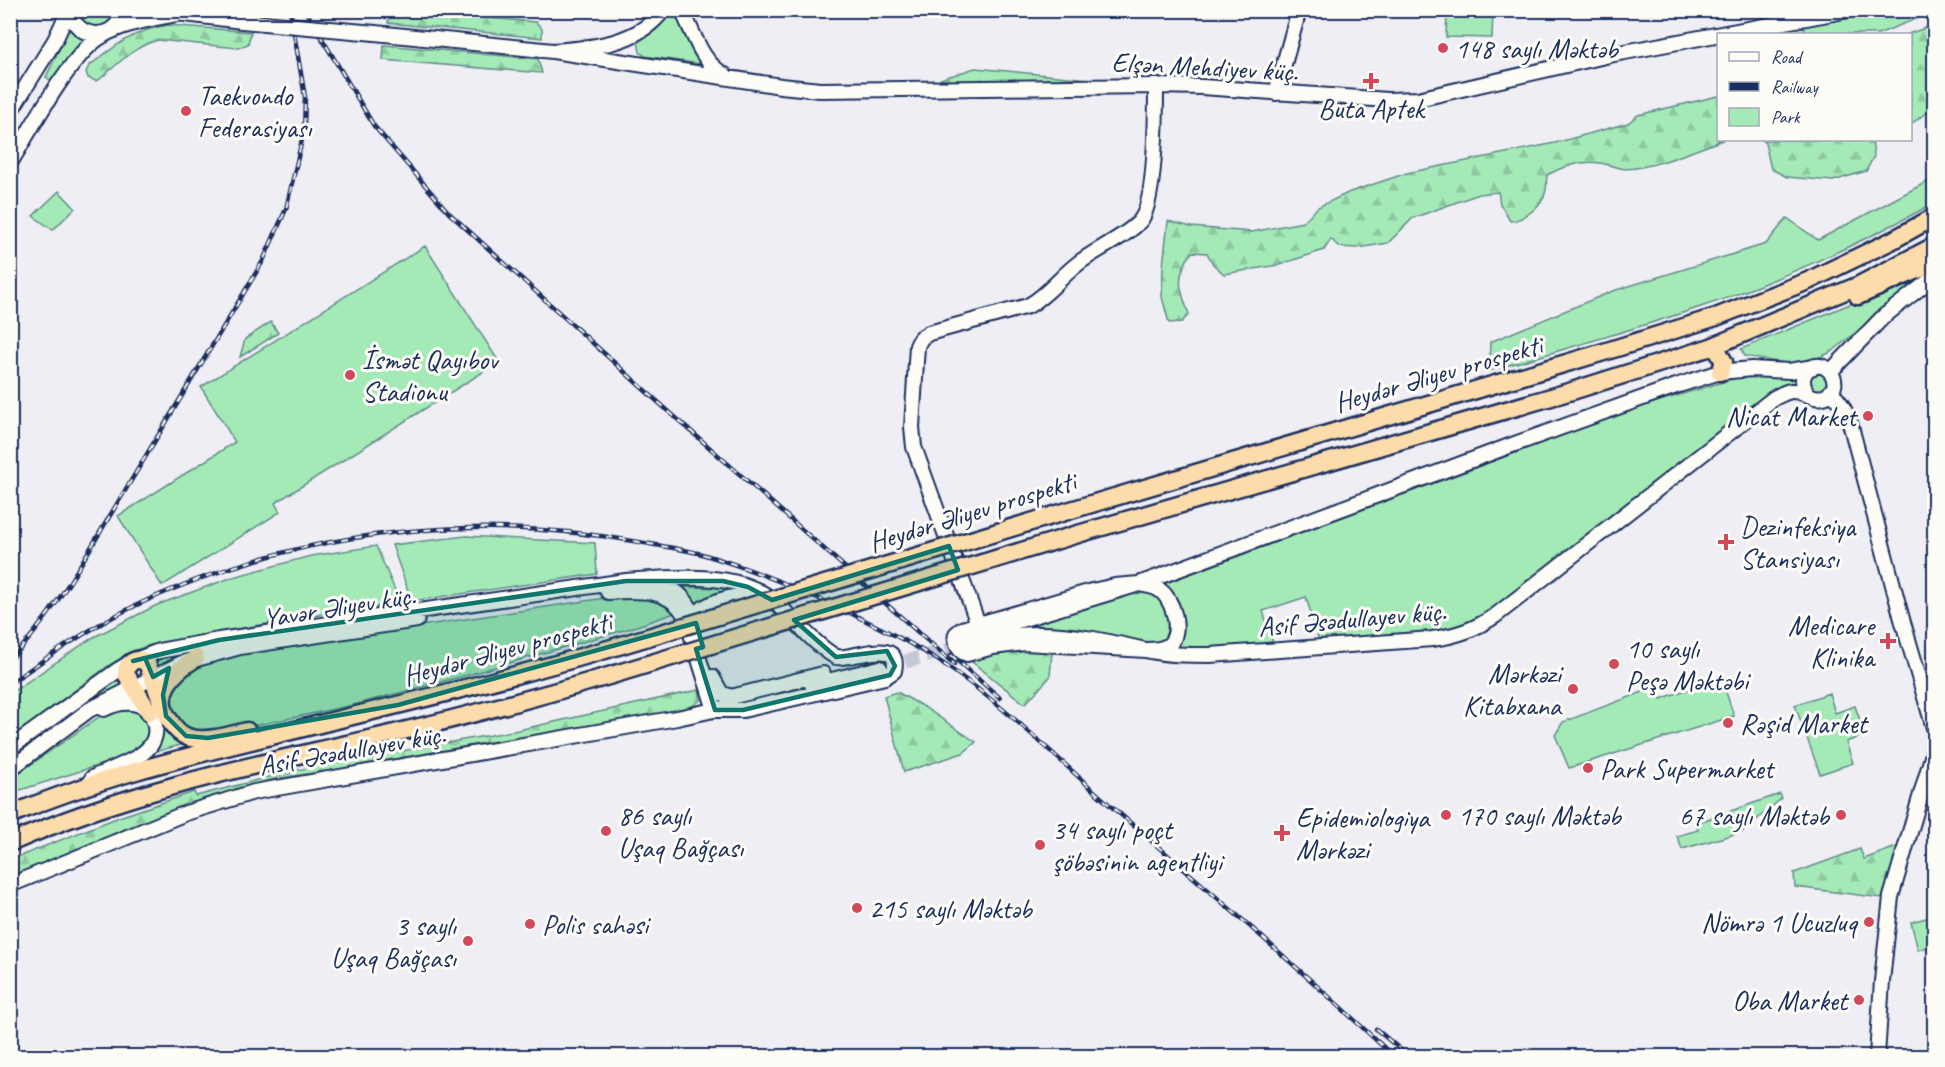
<svg xmlns="http://www.w3.org/2000/svg" width="1945" height="1067" font-family="Caveat,sans-serif">
  <defs>
    <pattern id="forest-firs" width="22" height="20" patternUnits="userSpaceOnUse" patternTransform="scale(1.5)"><rect width="22" height="20" fill="#a4eab7"/><path d="M5 1l3.5 6h-7zM16 11l3.5 6h-7z" fill="#8dc9a0"/></pattern>
  </defs>
  <rect width="100%" height="100%" fill="#efeef4"/>
  <filter id="ink" filterUnits="userSpaceOnUse"><feTurbulence type="fractalNoise" baseFrequency=".0167" numOctaves="2"/><feDisplacementMap in="SourceGraphic" scale="12" xChannelSelector="R" yChannelSelector="G"/><feConvolveMatrix kernelMatrix="1 2 1 2 8 2 1 2 1" color-interpolation-filters="sRGB"/></filter>
  <g filter="url(#ink)">
    <path fill="#a4eab7" stroke="#608c8a" stroke-width="1.5" d="M 77,11 L 116,11 L 109,23 C 96,31 81,26 77,11 Z
      M 671,11 L 675,11 L 701,64 L 645,56 L 640,52 L 638,42 L 661,23 Z
      M 1447,11 L 1493,11 L 1492,38 L 1446,37 Z
      M 1892,11 L 1934,11 L 1934,14 L 1921,17 L 1878,34 L 1806,34 L 1803,26 Z
      M 69,29 L 85,40 L 50,80 L 46,77 Z
      M 1934,178 L 1934,203 C 1867,240 1797,272 1724,299 C 1647,326 1568,348 1489,371 L 1490,342 L 1613,291 L 1766,244 L 1787,218 L 1818,240 Z
      M 59,191 L 75,208 L 53,230 L 33,216 Z
      M 425,246 L 499,362 L 275,503 L 280,512 L 162,586 L 118,516 L 235,442 L 201,387 Z
      M 1930,271 L 1833,351 C 1801,369 1779,363 1745,356 L 1741,349 Z
      M1810 382a9 9 0 1 1 18 0a9 9 0 1 1-18 0Z
      M 1761,375 L 1794,380 L 1794,382 L 1778,390 L 1627,503 L 1492,612 L 1471,624 L 1430,634 L 1319,641 L 1306,597 L 1263,611 L 1274,646 L 1178,647 C 1183,621 1179,606 1163,584 L 1636,408 L 1736,378 Z
      M 466,536 L 595,543 L 597,574 L 419,600 L 410,596 L 392,545 Z
      M 376,546 L 401,604 L 342,611 L 161,642 L 135,650 L 111,664 L 11,737 L 11,693 L 92,638 L 157,605 L 233,577 L 311,556 Z
      M 685,587 L 728,588 L 740,591 L 719,596 L 695,605 Z
      M 1145,591 L 1157,594 C 1166,609 1173,620 1165,638 L 1156,643 L 1023,628 Z
      M 618,596 C 643,597 655,598 675,613 L 631,628 L 464,676 L 353,705 L 206,736 L 175,723 L 166,694 L 186,669 L 236,654 Z
      M 206,647 L 175,659 L 154,670 L 150,659 Z
      M 122,676 L 128,687 L 82,708 Z
      M 1721,677 L 1734,716 L 1569,768 L 1555,735 L 1563,722 L 1656,687 L 1661,699 Z
      M 1829,693 L 1835,713 L 1855,706 L 1865,735 L 1846,742 L 1853,763 L 1820,774 L 1795,705 Z
      M 153,700 L 192,742 L 150,753 L 151,702 Z
      M 131,707 L 146,714 L 150,730 L 147,742 L 131,755 L 11,793 L 10,779 L 99,717 L 112,710 Z
      M 1780,794 L 1782,798 L 1742,832 L 1682,849 L 1677,836 L 1698,830 L 1696,823 Z
      M 1934,916 L 1934,945 L 1918,950 L 1911,922 Z"/>
    <path fill="url(#forest-firs)" stroke="#608c8a" stroke-width="1.5" d="M 390,10 L 536,22 L 542,29 L 542,38 L 388,23 Z
      M 169,25 L 251,32 L 248,44 L 238,48 L 158,40 C 134,46 118,64 100,79 L 96,81 L 88,78 L 86,72 L 89,66 C 116,45 134,30 169,25 Z
      M 1934,25 L 1934,107 L 1911,124 L 1910,34 L 1908,34 Z
      M 384,45 L 538,59 L 542,73 L 383,60 Z
      M 975,68 L 1088,79 L 1088,81 L 936,84 L 941,79 Z
      M 1718,96 L 1718,140 L 1723,140 C 1695,150 1666,163 1636,168 C 1620,171 1613,165 1600,163 C 1581,160 1562,167 1547,175 C 1546,180 1547,186 1546,190 C 1543,205 1525,220 1510,221 L 1500,204 L 1498,192 L 1479,194 L 1413,218 L 1388,243 L 1358,248 L 1339,247 L 1331,239 L 1324,250 L 1278,265 L 1224,274 L 1213,264 L 1207,253 L 1192,252 C 1175,276 1179,288 1189,314 L 1182,322 L 1169,323 L 1162,297 L 1163,266 L 1168,221 L 1191,227 L 1252,232 L 1303,222 L 1318,207 L 1350,192 L 1407,173 L 1555,143 L 1628,123 L 1638,115 Z
      M 1763,140 L 1872,140 L 1874,156 L 1866,171 L 1833,181 L 1787,177 L 1771,169 L 1765,143 Z
      M 271,322 L 278,333 L 240,357 L 245,339 Z
      M 1038,649 L 1052,652 L 1050,677 L 1025,704 L 971,661 L 1015,650 Z
      M 699,690 L 701,700 L 682,713 L 373,764 L 281,778 L 280,773 L 518,730 Z
      M 897,692 L 924,707 L 976,742 L 963,753 L 904,772 L 884,696 Z
      M 276,775 L 278,778 L 202,799 L 11,880 L 10,860 L 119,817 L 194,792 L 196,796 Z
      M 1899,846 L 1882,898 L 1795,887 L 1794,873 L 1860,849 L 1864,859 Z"/>
    <g fill="none" stroke-linecap="round" stroke-linejoin="round">
      <path stroke="#c5c8d6" stroke-width="14" stroke-dasharray="14 7" stroke-linecap="butt" d="M 885,667 L 966,645"/>
      <g stroke="#1b2f5e" stroke-width="18">
        <path id="secondary" d="M 70,10 C 75,42 118,42 123,10
          M 682,10 C 693,32 702,64 725,75
          M 169,12 L 242,21
          M 375,33 L 553,51 C 591,48 639,44 663,10
          M 553,51 L 781,86 L 820,90 L 1156,86 L 1202,87 L 1388,100 L 1418,99 L 1614,54 L 1849,10
          M 1276,93 L 1299,10
          M 10,112 L 55,40 L 69,10
          M 10,163 C 30,131 71,53 102,36 C 124,23 152,19 177,14
          M 1831,371 L 1883,317 L 1934,277
          M 1831,391 L 1841,404 L 1849,419 L 1902,619 L 1934,728
          M 653,583 C 669,586 681,592 690,608
          M 1139,584 C 1146,585 1153,586 1158,589 C 1173,597 1183,632 1169,645 C 1163,650 1153,650 1146,650 L 1025,643 L 993,647 L 967,654 C 959,652 954,642 956,634 L 962,629 L 1092,591 L 1115,586 Z
          M 608,592 C 636,590 672,587 686,618 L 715,710
          M 690,623 C 698,602 739,593 760,595
          M 978,624 L 914,447 L 912,427 L 917,346 L 921,338 L 929,333 L 1028,306 C 1048,295 1061,276 1080,262 C 1097,249 1127,236 1140,221 C 1156,203 1156,112 1156,86
          M 964,637 L 1139,584 L 1512,445 L 1679,385 L 1720,372 L 1752,369 L 1789,371 L 1814,367
          M 966,645 C 990,639 1014,634 1039,634 C 1076,634 1110,642 1145,650 C 1167,655 1188,655 1210,655 L 1432,639 C 1457,636 1475,629 1495,616 L 1774,398 C 1780,395 1785,392 1791,391 C 1804,390 1816,403 1828,395 C 1843,384 1829,360 1812,367 C 1800,373 1801,386 1809,395
          M 712,677 L 721,693 L 731,697 L 823,674
          M 812,685 L 880,668
          M 10,748 L 118,670 L 133,661 L 159,651 L 219,640 L 626,581 C 670,578 734,570 771,599 C 793,617 812,643 836,657 C 853,660 902,635 894,671 L 885,677 L 743,710 L 715,710
          M 10,769 L 89,710 L 182,663 L 240,647 L 417,620
          M 92,778 C 108,770 140,760 150,746 C 161,732 154,709 137,704 C 126,701 114,704 104,709
          M 10,885 L 186,813 L 254,792 L 677,718 L 723,708
          M 1877,1056 L 1882,981 L 1891,897 L 1934,750"/>
      </g>
      <g stroke="#1b2f5e" stroke-width="21">
        <path id="highway" d="M 1858,296 L 1934,263
          M 1711,347 L 1718,351 L 1724,362 L 1720,372
          M 1071,510 L 1607,351 L 1716,317 L 1808,281 L 1891,241 L 1934,217
          M 1078,534 L 1572,391 L 1711,347 L 1857,286 L 1934,246
          M 196,658 C 174,671 150,694 170,721 C 175,729 182,736 191,738 C 209,742 230,735 247,731
          M 149,712 L 126,674 C 126,662 137,656 147,663 L 162,704
          M 10,815 C 92,780 180,758 267,737 C 380,709 493,683 605,650
          M 10,843 C 127,791 254,765 378,737 C 456,719 535,698 612,675"/>
      </g>
      <use href="#secondary" stroke="#fdfcf7" stroke-width="14"/>
      <use href="#highway" stroke="#fddcac" stroke-width="16"/>
      <g stroke="#1b2f5e" stroke-width="4.5">
        <path id="rail" d="M 305,10 L 374,126 L 449,213 L 649,394 L 954,664
          M 951,655 L 1000,698
          M 10,660 C 55,614 87,553 120,499 C 168,419 216,340 263,261 L 286,209 L 304,131 L 305,97 L 290,10
          M 10,683 C 41,662 72,640 104,622 C 134,605 167,591 199,579 C 340,526 491,515 639,542 C 660,546 682,549 702,554 C 753,569 802,590 850,613 C 886,631 923,648 955,672 C 1010,711 1061,762 1112,807 C 1207,889 1302,970 1393,1056
          M 1376,1029 L 1408,1056"/>
      </g>
      <use href="#rail" stroke="#fdfcf7" stroke-width="2" stroke-dasharray="7" stroke-linecap="butt"/>
      <g stroke="#1b2f5e" stroke-width="18" stroke-linecap="butt">
        <path id="secondary-bridge" d="M 242,21 L 375,33"/>
      </g>
      <g stroke="#1b2f5e" stroke-width="21" stroke-linecap="butt">
        <path id="highway-bridge" d="M 605,650 L 1071,510
          M 612,675 L 1078,534"/>
      </g>
      <use href="#secondary-bridge" stroke="#fdfcf7" stroke-width="14"/>
      <use href="#highway-bridge" stroke="#fddcac" stroke-width="16"/>
    </g>
  </g>
  <path fill="#0f766e" fill-opacity="0.2" stroke="#0f766e" stroke-width="4.5" stroke-linejoin="round" d="M 949,546 L 958,570 L 794,620 L 836,657 L 887,651 L 895,666 L 890,675 L 743,710 L 715,710 L 696,649 L 703,647 L 696,623 L 398,705 L 208,738 L 186,736 L 166,716 L 163,695 L 169,668 L 153,677 L 145,658 L 133,661 L 219,640 L 626,581 L 723,581 L 748,587 L 772,600 Z"/>
  <g fill="#d1495b" stroke="#fdfcf7" stroke-width="2">
    <circle cx="1443" cy="48" r="6"/>
    <path d="M1368 72h6v6h6v6h-6v6h-6v-6h-6v-6h6z"/>
    <circle cx="186" cy="111" r="6"/>
    <circle cx="350" cy="375" r="6"/>
    <circle cx="1868" cy="416" r="6"/>
    <path d="M1723 533h6v6h6v6h-6v6h-6v-6h-6v-6h6z"/>
    <path d="M1885 632h6v6h6v6h-6v6h-6v-6h-6v-6h6z"/>
    <circle cx="1614" cy="664" r="6"/>
    <circle cx="1573" cy="689" r="6"/>
    <circle cx="1728" cy="723" r="6"/>
    <circle cx="1588" cy="768" r="6"/>
    <circle cx="1446" cy="815" r="6"/>
    <circle cx="1841" cy="815" r="6"/>
    <circle cx="606" cy="831" r="6"/>
    <path d="M1279 824h6v6h6v6h-6v6h-6v-6h-6v-6h6z"/>
    <circle cx="1040" cy="845" r="6"/>
    <circle cx="857" cy="908" r="6"/>
    <circle cx="1869" cy="922" r="6"/>
    <circle cx="530" cy="924" r="6"/>
    <circle cx="468" cy="941" r="6"/>
    <circle cx="1859" cy="1000" r="6"/>
  </g>
  <g text-anchor="middle" stroke-width="6" stroke-linejoin="round" paint-order="stroke">
    <g font-size="28" fill="#1b2f5e" stroke="#fdfcf7" text-anchor="start">
      <text x="1455" y="58">148 saylı Məktəb</text>
      <text x="198" y="105">Taekvondo<tspan x="198" dy="32">Federasiyası</tspan></text>
      <text x="1371" y="118" text-anchor="middle">Buta Aptek</text>
      <text x="362" y="369">İsmət Qayıbov<tspan x="362" dy="32">Stadionu</tspan></text>
      <text x="1856" y="426" text-anchor="end">Nicat Market</text>
      <text x="1740" y="536">Dezinfeksiya<tspan x="1740" dy="32">Stansiyası</tspan></text>
      <text x="1874" y="635" text-anchor="end">Medicare<tspan x="1874" dy="32">Klinika</tspan></text>
      <text x="1626" y="658">10 saylı<tspan x="1626" dy="32">Peşə Məktəbi</tspan></text>
      <text x="1561" y="683" text-anchor="end">Mərkəzi<tspan x="1561" dy="32">Kitabxana</tspan></text>
      <text x="1740" y="733">Rəşid Market</text>
      <text x="1600" y="778">Park Supermarket</text>
      <text x="618" y="825">86 saylı<tspan x="618" dy="32">Uşaq Bağçası</tspan></text>
      <text x="1458" y="825">170 saylı Məktəb</text>
      <text x="1829" y="825" text-anchor="end">67 saylı Məktəb</text>
      <text x="1296" y="827">Epidemiologiya<tspan x="1296" dy="32">Mərkəzi</tspan></text>
      <text x="1052" y="839">34 saylı poçt<tspan x="1052" dy="32">şöbəsinin agentliyi</tspan></text>
      <text x="869" y="918">215 saylı Məktəb</text>
      <text x="1857" y="932" text-anchor="end">Nömrə 1 Ucuzluq</text>
      <text x="542" y="934">Polis sahəsi</text>
      <text x="456" y="935" text-anchor="end">3 saylı<tspan x="456" dy="32">Uşaq Bağçası</tspan></text>
      <text x="1847" y="1010" text-anchor="end">Oba Market</text>
    </g>
    <g font-size="28" fill="#1b2f5e" stroke="#fdfcf7">
      <text transform="translate(1205 66) rotate(3)" y="10">Elşən Mehdiyev küç.</text>
      <text transform="translate(1438 373) rotate(-16)" y="10">Heydər Əliyev prospekti</text>
      <text transform="translate(972 511) rotate(-17)" y="10">Heydər Əliyev prospekti</text>
      <text transform="translate(339 606) rotate(-9)" y="10">Yavər Əliyev küç.</text>
      <text transform="translate(1352 618) rotate(-5)" y="10">Asif Əsədullayev küç.</text>
      <text transform="translate(507 648) rotate(-15)" y="10">Heydər Əliyev prospekti</text>
      <text transform="translate(352 749) rotate(-10)" y="10">Asif Əsədullayev küç.</text>
    </g>
  </g>
  <rect width="1945" height="1067" fill="none" stroke="#fdfcf7" stroke-width="36"/>
  <rect x="18" y="18" width="1909" height="1031" fill="none" stroke="#1b2f5e" stroke-width="2" filter="url(#ink)"/>
  <rect x="1717" y="33" width="195" height="108" fill="#fdfcf7" stroke="#a3aaba" stroke-width="1.5"/>
  <rect x="1729" y="52" width="30" height="9" fill="#fdfcf7" stroke="#a3aaba" stroke-width="1.5"/>
  <text x="1771" y="63" font-size="18" fill="#1b2f5e">Road</text>
  <rect x="1729" y="82" width="30" height="9" fill="#1b2f5e" stroke="#a3aaba" stroke-width="1.5"/>
  <text x="1771" y="93" font-size="18" fill="#1b2f5e">Railway</text>
  <rect x="1729" y="108" width="30" height="18" fill="#a4eab7" stroke="#a3aaba" stroke-width="1.5"/>
  <text x="1771" y="123" font-size="18" fill="#1b2f5e">Park</text>
</svg>
